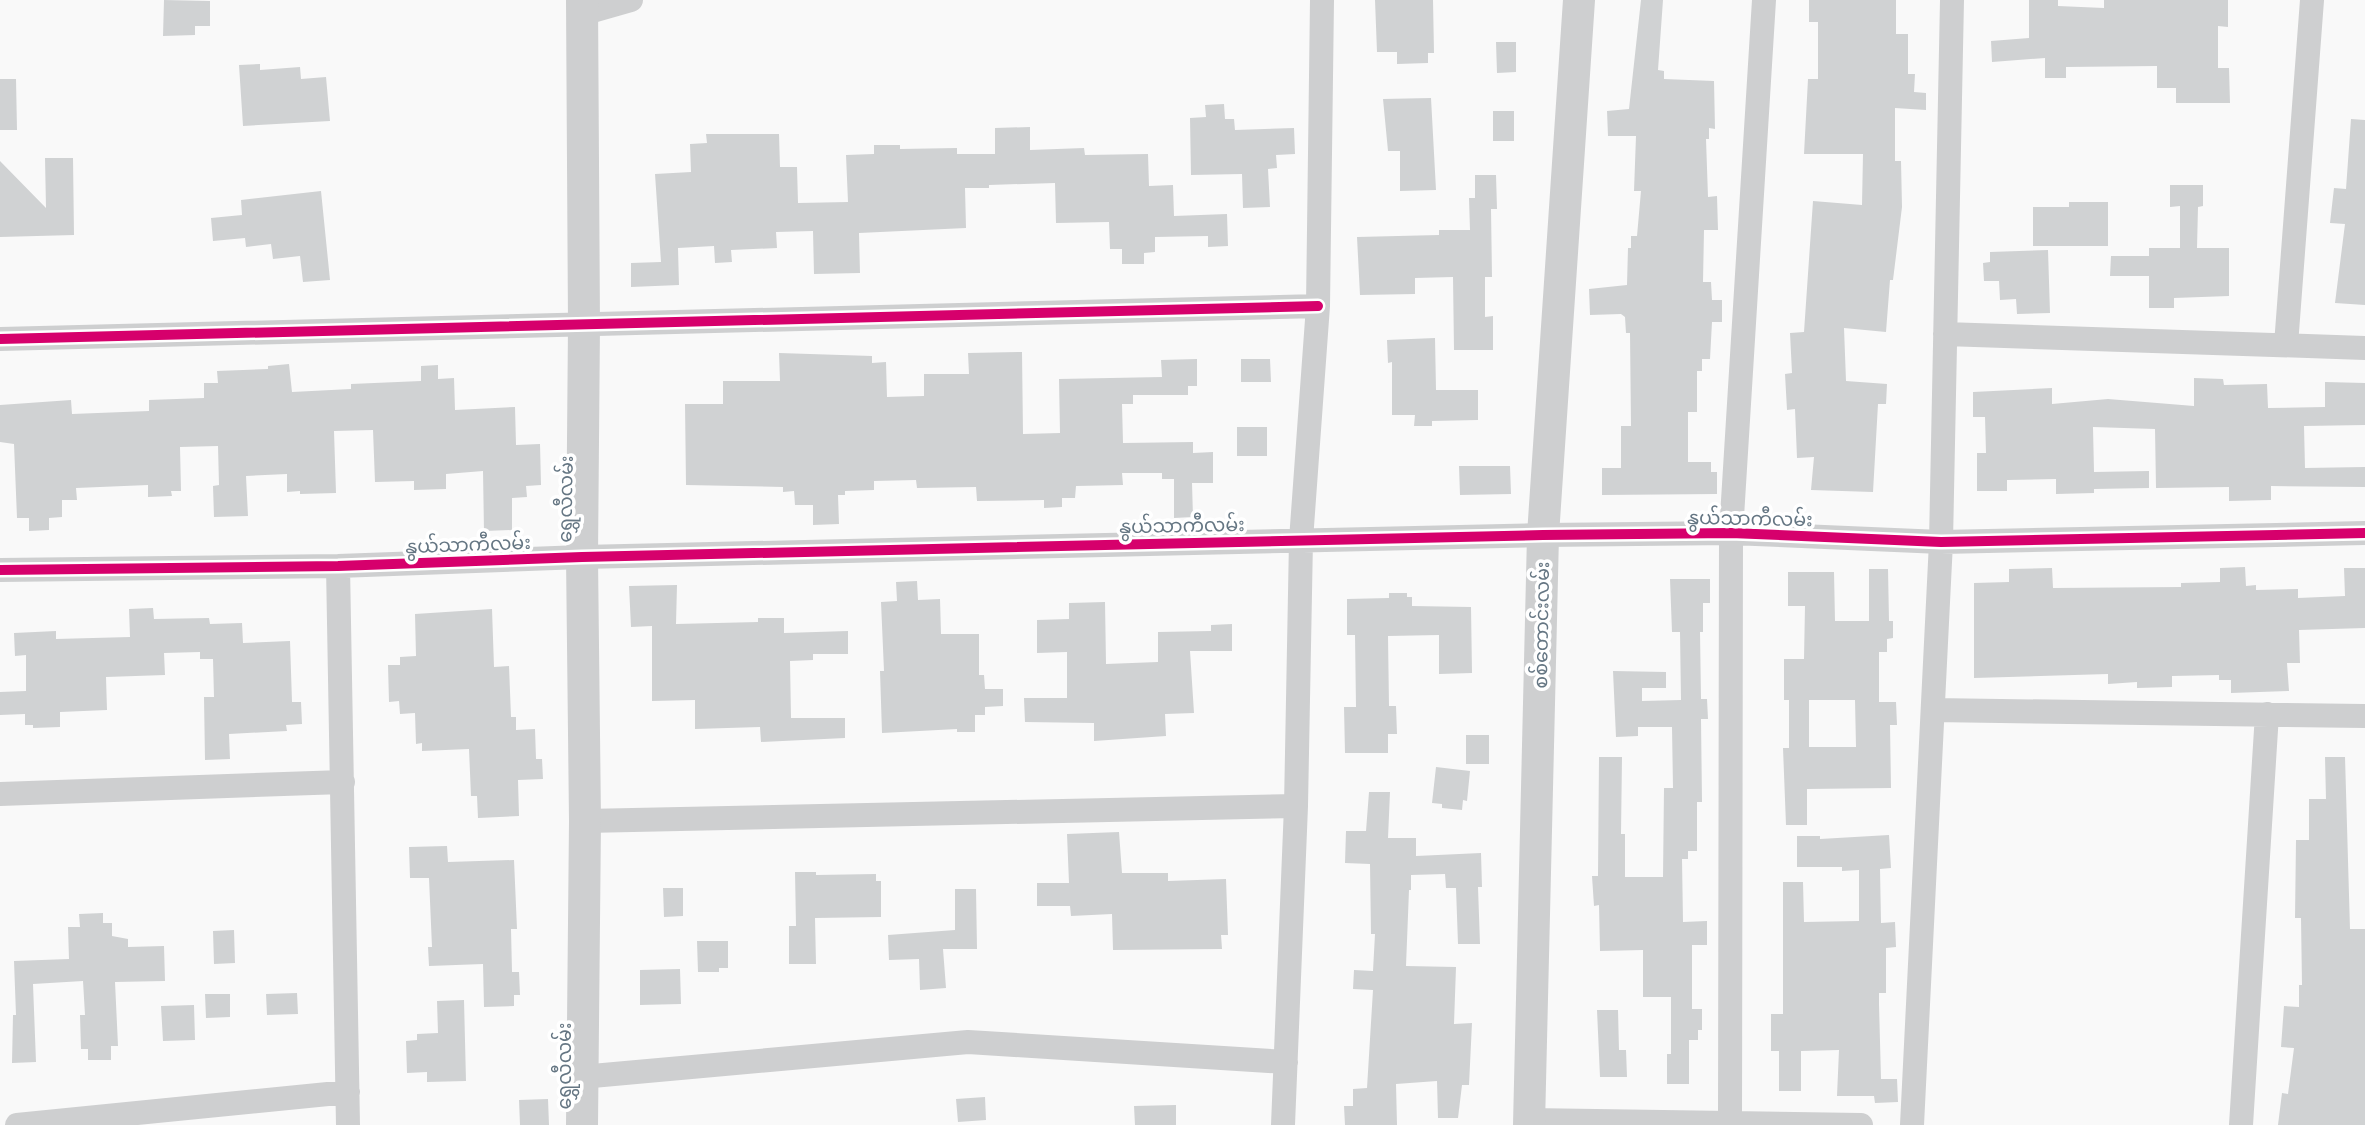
<svg xmlns="http://www.w3.org/2000/svg" width="2365" height="1125" font-family="'Source Sans 3','Noto Sans Myanmar',sans-serif">
  <rect width="100%" height="100%" fill="#f9f9f9"/>
  <path fill="#d0d2d3" fill-rule="evenodd" d="M 164,0 L 210,1 L 210,26 L 195,26 L 195,35 L 163,36 Z
    M 1375,0 L 1433,0 L 1434,53 L 1428,53 L 1428,63 L 1397,64 L 1397,52 L 1377,52 Z
    M 1641,0 L 1663,0 L 1658,70 L 1664,71 L 1664,79 L 1714,81 L 1715,129 L 1709,128 L 1709,139 L 1706,139 L 1708,197 L 1717,196 L 1718,230 L 1704,230 L 1703,282 L 1711,282 L 1712,300 L 1722,300 L 1722,322 L 1712,322 L 1710,359 L 1702,359 L 1702,371 L 1697,371 L 1697,412 L 1688,412 L 1688,462 L 1711,462 L 1711,472 L 1717,472 L 1717,494 L 1602,495 L 1602,468 L 1621,468 L 1621,426 L 1631,426 L 1630,333 L 1626,333 L 1625,317 L 1621,314 L 1590,315 L 1589,289 L 1627,285 L 1628,248 L 1631,248 L 1631,236 L 1637,236 L 1641,191 L 1634,191 L 1636,136 L 1608,136 L 1607,111 L 1629,109 Z
    M 1809,0 L 1896,0 L 1896,34 L 1908,34 L 1908,74 L 1915,74 L 1914,92 L 1926,93 L 1926,110 L 1895,108 L 1895,161 L 1901,161 L 1902,207 L 1893,280 L 1890,280 L 1886,332 L 1844,328 L 1846,381 L 1887,384 L 1886,404 L 1878,404 L 1873,492 L 1811,490 L 1814,457 L 1797,458 L 1795,409 L 1787,410 L 1785,374 L 1792,373 L 1790,333 L 1804,332 L 1813,201 L 1862,205 L 1863,154 L 1804,154 L 1808,79 L 1818,79 L 1818,22 L 1809,22 Z
    M 2029,0 L 2058,0 L 2058,6 L 2104,8 L 2104,0 L 2228,0 L 2228,27 L 2218,26 L 2218,68 L 2229,68 L 2230,103 L 2176,103 L 2176,88 L 2157,88 L 2157,66 L 2066,67 L 2066,78 L 2045,78 L 2045,58 L 1992,62 L 1991,41 L 2029,38 Z
    M 1496,42 L 1516,42 L 1516,72 L 1497,73 Z
    M 260,64 L 260,70 L 300,67 L 301,79 L 326,77 L 330,121 L 243,126 L 239,65 Z
    M 0,79 L 16,79 L 17,130 L 0,130 Z
    M 1431,98 L 1436,190 L 1400,191 L 1400,151 L 1388,151 L 1383,99 Z
    M 1224,104 L 1225,119 L 1234,119 L 1235,130 L 1294,128 L 1295,154 L 1276,155 L 1277,168 L 1268,169 L 1270,207 L 1243,208 L 1242,174 L 1191,175 L 1190,118 L 1206,117 L 1205,105 Z
    M 1493,111 L 1514,111 L 1514,141 L 1493,141 Z
    M 2351,119 L 2365,120 L 2365,305 L 2335,303 L 2345,224 L 2330,223 L 2334,188 L 2346,189 Z
    M 1030,127 L 1030,150 L 1084,148 L 1085,155 L 1148,154 L 1149,186 L 1173,185 L 1174,216 L 1227,214 L 1228,246 L 1208,247 L 1208,236 L 1155,237 L 1155,252 L 1144,253 L 1144,264 L 1122,264 L 1122,249 L 1110,249 L 1109,222 L 1056,223 L 1055,183 L 989,185 L 989,188 L 965,188 L 966,228 L 859,233 L 860,273 L 814,274 L 813,231 L 776,232 L 777,248 L 731,250 L 732,262 L 715,263 L 714,246 L 678,248 L 679,285 L 631,287 L 631,263 L 661,262 L 655,174 L 691,172 L 690,144 L 707,143 L 706,134 L 779,134 L 780,167 L 797,167 L 798,203 L 848,202 L 846,155 L 874,154 L 874,145 L 900,145 L 900,149 L 957,148 L 957,154 L 995,154 L 995,128 Z
    M 45,158 L 73,158 L 74,235 L 0,237 L 0,161 L 46,208 Z
    M 1475,175 L 1496,175 L 1497,209 L 1491,209 L 1492,277 L 1485,277 L 1485,317 L 1493,316 L 1493,350 L 1454,350 L 1453,277 L 1415,278 L 1415,294 L 1360,295 L 1357,237 L 1439,235 L 1439,230 L 1470,230 L 1469,198 L 1475,198 Z
    M 2170,185 L 2203,185 L 2203,206 L 2198,207 L 2197,248 L 2229,248 L 2229,296 L 2174,298 L 2174,308 L 2149,308 L 2149,276 L 2110,276 L 2111,256 L 2149,256 L 2149,248 L 2180,248 L 2180,206 L 2170,207 Z
    M 321,191 L 330,280 L 303,282 L 300,256 L 273,259 L 271,244 L 246,247 L 245,238 L 213,241 L 211,218 L 242,215 L 241,200 Z
    M 2069,202 L 2108,202 L 2108,246 L 2033,246 L 2033,207 L 2069,207 Z
    M 2048,250 L 2050,313 L 2017,314 L 2016,299 L 2000,300 L 1999,281 L 1984,281 L 1983,263 L 1990,262 L 1990,252 Z
    M 1435,338 L 1436,390 L 1478,390 L 1478,420 L 1432,421 L 1432,426 L 1414,426 L 1415,415 L 1392,415 L 1392,362 L 1388,363 L 1387,340 Z
    M 1022,352 L 1023,434 L 1060,433 L 1059,379 L 1162,377 L 1161,360 L 1197,359 L 1197,386 L 1188,386 L 1188,395 L 1133,395 L 1133,404 L 1122,404 L 1123,443 L 1193,442 L 1193,453 L 1213,452 L 1213,483 L 1192,483 L 1193,517 L 1174,518 L 1174,479 L 1162,479 L 1162,473 L 1122,473 L 1123,485 L 1076,486 L 1075,498 L 1062,498 L 1062,507 L 1044,508 L 1044,500 L 977,501 L 976,487 L 917,488 L 916,480 L 874,481 L 874,490 L 845,491 L 845,495 L 838,495 L 839,524 L 813,525 L 813,505 L 795,505 L 794,491 L 783,492 L 783,487 L 686,485 L 685,404 L 723,404 L 723,381 L 780,381 L 779,353 L 872,356 L 872,363 L 886,362 L 887,397 L 924,396 L 924,374 L 969,374 L 968,353 Z
    M 1241,359 L 1270,359 L 1271,382 L 1241,382 Z
    M 289,364 L 292,392 L 351,389 L 351,384 L 421,381 L 421,366 L 438,365 L 438,379 L 454,378 L 455,410 L 515,407 L 516,445 L 540,444 L 541,485 L 526,486 L 527,497 L 512,498 L 512,530 L 484,531 L 483,471 L 446,474 L 446,489 L 414,490 L 414,481 L 375,482 L 373,430 L 334,431 L 336,493 L 300,494 L 300,491 L 287,492 L 287,474 L 246,476 L 248,516 L 214,517 L 213,486 L 219,485 L 218,446 L 180,447 L 181,491 L 171,491 L 172,496 L 148,497 L 148,485 L 76,488 L 77,500 L 62,500 L 62,517 L 49,518 L 49,530 L 29,531 L 29,518 L 17,518 L 14,444 L 0,442 L 0,405 L 71,400 L 72,414 L 149,411 L 149,400 L 204,398 L 204,383 L 218,383 L 217,371 L 268,369 L 268,366 Z
    M 2194,378 L 2223,379 L 2224,385 L 2267,384 L 2268,408 L 2325,407 L 2325,382 L 2365,383 L 2365,425 L 2304,426 L 2305,468 L 2365,467 L 2365,487 L 2271,486 L 2271,500 L 2229,501 L 2229,487 L 2156,488 L 2155,429 L 2093,427 L 2094,472 L 2149,471 L 2149,488 L 2094,489 L 2094,493 L 2056,494 L 2056,479 L 2007,480 L 2007,491 L 1977,491 L 1977,453 L 1986,453 L 1985,417 L 1973,417 L 1973,392 L 2052,388 L 2052,404 L 2108,399 L 2194,406 Z
    M 1237,427 L 1267,427 L 1267,456 L 1237,456 Z
    M 1459,466 L 1510,466 L 1511,494 L 1460,495 Z
    M 2245,567 L 2246,586 L 2256,585 L 2256,590 L 2298,589 L 2298,598 L 2345,596 L 2344,568 L 2365,568 L 2365,628 L 2299,630 L 2300,663 L 2287,663 L 2289,691 L 2231,693 L 2231,680 L 2219,680 L 2219,675 L 2172,676 L 2172,687 L 2137,688 L 2137,682 L 2108,684 L 2108,674 L 1974,678 L 1974,583 L 2009,582 L 2009,569 L 2052,568 L 2053,588 L 2181,587 L 2181,583 L 2220,582 L 2220,568 Z
    M 1869,569 L 1888,569 L 1889,621 L 1893,621 L 1893,638 L 1887,639 L 1887,652 L 1879,652 L 1879,702 L 1896,702 L 1897,725 L 1890,725 L 1891,788 L 1807,789 L 1807,825 L 1786,825 L 1783,748 L 1789,748 L 1789,700 L 1784,700 L 1784,659 L 1804,659 L 1805,606 L 1788,606 L 1788,572 L 1834,572 L 1835,621 L 1869,621 ZM 1809,700 L 1855,700 L 1856,747 L 1809,747 Z
    M 1670,579 L 1710,579 L 1710,603 L 1703,603 L 1703,632 L 1700,632 L 1701,699 L 1707,699 L 1708,719 L 1701,719 L 1702,802 L 1697,802 L 1697,851 L 1688,851 L 1688,859 L 1682,859 L 1683,922 L 1707,921 L 1707,945 L 1692,945 L 1692,1009 L 1702,1009 L 1702,1030 L 1698,1030 L 1698,1040 L 1689,1040 L 1689,1084 L 1667,1084 L 1667,1054 L 1671,1054 L 1671,997 L 1643,997 L 1643,950 L 1600,951 L 1599,905 L 1594,906 L 1592,876 L 1598,876 L 1599,757 L 1622,757 L 1621,834 L 1625,834 L 1625,877 L 1663,877 L 1664,788 L 1673,788 L 1672,727 L 1638,727 L 1638,736 L 1616,737 L 1613,671 L 1666,672 L 1666,688 L 1642,688 L 1642,701 L 1681,700 L 1680,632 L 1672,632 Z
    M 917,581 L 918,600 L 940,599 L 941,634 L 979,634 L 979,675 L 984,675 L 985,689 L 1003,689 L 1003,706 L 985,707 L 985,715 L 975,715 L 975,732 L 957,732 L 957,729 L 882,733 L 880,671 L 884,671 L 881,602 L 897,601 L 896,582 Z
    M 677,585 L 676,624 L 758,622 L 758,618 L 784,618 L 784,633 L 848,631 L 848,654 L 813,654 L 813,660 L 790,661 L 791,718 L 845,718 L 845,738 L 761,742 L 760,727 L 695,729 L 695,700 L 652,701 L 652,626 L 631,627 L 629,586 Z
    M 1389,593 L 1407,593 L 1407,597 L 1412,597 L 1412,606 L 1471,607 L 1472,673 L 1439,674 L 1439,635 L 1388,636 L 1389,706 L 1396,706 L 1397,734 L 1388,734 L 1388,753 L 1345,753 L 1344,707 L 1356,707 L 1355,635 L 1347,635 L 1347,599 L 1389,598 Z
    M 1105,602 L 1106,664 L 1158,662 L 1158,632 L 1211,631 L 1211,625 L 1232,624 L 1232,651 L 1190,651 L 1194,713 L 1165,714 L 1166,736 L 1094,741 L 1094,723 L 1025,722 L 1024,698 L 1067,698 L 1067,652 L 1037,653 L 1037,620 L 1069,619 L 1069,603 Z
    M 153,608 L 154,619 L 209,618 L 210,624 L 242,623 L 243,643 L 290,641 L 292,702 L 301,702 L 302,724 L 286,725 L 287,731 L 229,734 L 230,759 L 205,760 L 204,697 L 214,697 L 213,659 L 200,659 L 200,652 L 164,653 L 165,675 L 106,677 L 107,710 L 60,712 L 60,727 L 33,728 L 33,725 L 25,725 L 25,714 L 0,715 L 0,692 L 26,691 L 26,655 L 15,656 L 14,633 L 56,631 L 56,639 L 130,637 L 129,609 Z
    M 492,609 L 494,667 L 509,666 L 511,717 L 516,717 L 516,730 L 535,729 L 536,759 L 542,759 L 543,779 L 518,780 L 519,816 L 478,818 L 477,796 L 471,796 L 469,749 L 422,751 L 422,743 L 416,744 L 415,713 L 400,714 L 399,701 L 389,702 L 388,665 L 400,665 L 400,657 L 416,656 L 415,614 Z
    M 1466,735 L 1489,735 L 1489,764 L 1466,764 Z
    M 2325,757 L 2345,757 L 2350,929 L 2365,929 L 2365,1125 L 2278,1125 L 2282,1093 L 2288,1094 L 2294,1048 L 2281,1047 L 2284,1006 L 2299,1007 L 2299,985 L 2302,985 L 2301,918 L 2295,918 L 2296,840 L 2309,840 L 2309,799 L 2326,799 Z
    M 1436,767 L 1470,771 L 1467,801 L 1463,800 L 1462,810 L 1442,808 L 1442,804 L 1432,803 Z
    M 1369,792 L 1390,792 L 1388,838 L 1416,838 L 1416,856 L 1481,853 L 1482,887 L 1478,887 L 1480,944 L 1458,944 L 1456,888 L 1446,888 L 1445,874 L 1411,875 L 1411,890 L 1409,890 L 1406,966 L 1456,967 L 1454,1024 L 1472,1023 L 1469,1085 L 1462,1085 L 1458,1118 L 1438,1118 L 1437,1081 L 1396,1084 L 1397,1125 L 1345,1125 L 1344,1106 L 1353,1106 L 1353,1089 L 1367,1088 L 1373,990 L 1353,989 L 1354,970 L 1373,971 L 1375,934 L 1371,934 L 1370,864 L 1345,863 L 1346,831 L 1366,831 Z
    M 1119,832 L 1122,873 L 1168,873 L 1168,881 L 1226,879 L 1228,935 L 1221,935 L 1222,949 L 1113,950 L 1112,914 L 1071,916 L 1070,906 L 1037,906 L 1037,883 L 1069,883 L 1067,834 Z
    M 1889,835 L 1891,868 L 1880,869 L 1881,923 L 1895,922 L 1896,947 L 1886,948 L 1886,993 L 1879,993 L 1879,1004 L 1881,1079 L 1897,1079 L 1898,1102 L 1875,1103 L 1874,1096 L 1837,1096 L 1839,1050 L 1801,1051 L 1801,1091 L 1779,1091 L 1779,1051 L 1771,1051 L 1771,1014 L 1783,1014 L 1783,882 L 1803,882 L 1804,922 L 1859,921 L 1859,870 L 1842,871 L 1842,867 L 1797,867 L 1797,836 L 1820,836 L 1820,839 Z
    M 447,846 L 448,862 L 514,860 L 517,929 L 511,929 L 512,972 L 519,972 L 520,995 L 514,995 L 514,1006 L 484,1007 L 483,964 L 429,966 L 428,947 L 432,947 L 429,878 L 410,878 L 409,847 Z
    M 795,872 L 816,872 L 816,875 L 876,874 L 876,881 L 881,881 L 881,917 L 815,918 L 816,964 L 789,964 L 789,926 L 796,926 Z
    M 663,888 L 683,888 L 683,916 L 664,917 Z
    M 955,889 L 976,889 L 977,949 L 943,949 L 946,988 L 920,990 L 919,959 L 889,960 L 888,935 L 955,930 Z
    M 103,913 L 103,923 L 112,923 L 112,936 L 128,939 L 128,947 L 164,946 L 165,981 L 115,982 L 118,1046 L 111,1046 L 111,1060 L 88,1060 L 88,1049 L 81,1049 L 80,1015 L 85,1015 L 83,981 L 33,984 L 36,1062 L 12,1063 L 13,1015 L 16,1015 L 14,961 L 69,959 L 68,927 L 80,927 L 79,914 Z
    M 234,930 L 235,963 L 214,964 L 213,931 Z
    M 697,941 L 728,941 L 728,968 L 719,968 L 719,972 L 698,972 Z
    M 680,969 L 681,1004 L 640,1005 L 640,970 Z
    M 297,993 L 298,1014 L 267,1015 L 266,994 Z
    M 205,994 L 230,994 L 230,1017 L 206,1018 Z
    M 464,1000 L 466,1081 L 427,1082 L 427,1072 L 407,1073 L 406,1041 L 417,1040 L 417,1034 L 438,1033 L 437,1001 Z
    M 194,1005 L 195,1040 L 163,1041 L 161,1006 Z
    M 1597,1010 L 1618,1010 L 1619,1050 L 1626,1050 L 1627,1077 L 1600,1077 Z
    M 985,1097 L 986,1120 L 958,1122 L 956,1099 Z
    M 548,1099 L 549,1125 L 520,1125 L 519,1100 Z
    M 1176,1105 L 1176,1125 L 1135,1125 L 1134,1106 Z"/>
  <g fill="none" stroke-linecap="round" stroke-linejoin="round">
    <path stroke="#cecfd0" stroke-width="24" d="M 582,14 L 631,0
      M 1945,334 L 2365,348
      M 0,339 L 1318,306
      M 2286,345 L 2312,0
      M 338,566 L 348,1125
      M 0,570 L 338,566 L 582,557 L 1543,535 L 1731,533 L 1941,542 L 2365,533
      M 1933,710 L 2365,716
      M 0,794 L 343,782
      M 585,821 L 1296,806
      M 581,1077 L 968,1042 L 1286,1062
      M 1529,1120 L 1861,1125
      M 1730,1123 L 1731,533 L 1764,0
      M 17,1125 L 348,1092
      M 1283,1125 L 1296,806 L 1301,540 L 1318,306 L 1322,0
      M 1912,1125 L 1941,542 L 1952,0
      M 2241,1125 L 2267,714"/>
    <path stroke="#cecfd0" stroke-width="32" d="M 582,0 L 584,325 L 582,557 L 585,821 L 582,1125
      M 1529,1125 L 1543,535 L 1579,0"/>
    <g stroke="#fff" stroke-width="15">
      <path id="cycleway" d="M 0,339 L 1318,306
        M 0,570 L 338,566 L 582,557 L 1543,535 L 1731,533 L 1941,542 L 2365,533"/>
    </g>
    <use href="#cycleway" stroke="#d6006c" stroke-width="10"/>
  </g>
  <g text-anchor="middle" stroke-width="7" stroke-linejoin="round" paint-order="stroke">
    <g font-size="19" fill="#657683" stroke="#fff">
      <text transform="translate(565 499) rotate(-89)" y="7">ရွှေလီလမ်း</text>
      <text transform="translate(1750 518) rotate(1)" y="7">နွယ်သာကီလမ်း</text>
      <text transform="translate(1182 525) rotate(-1)" y="7">နွယ်သာကီလမ်း</text>
      <text transform="translate(468 544) rotate(-2)" y="7">နွယ်သာကီလမ်း</text>
      <text transform="translate(1541 625) rotate(-89)" y="7">စစ်တောင်းလမ်း</text>
      <text transform="translate(564 1066) rotate(-90)" y="7">ရွှေလီလမ်း</text>
    </g>
  </g>
</svg>
